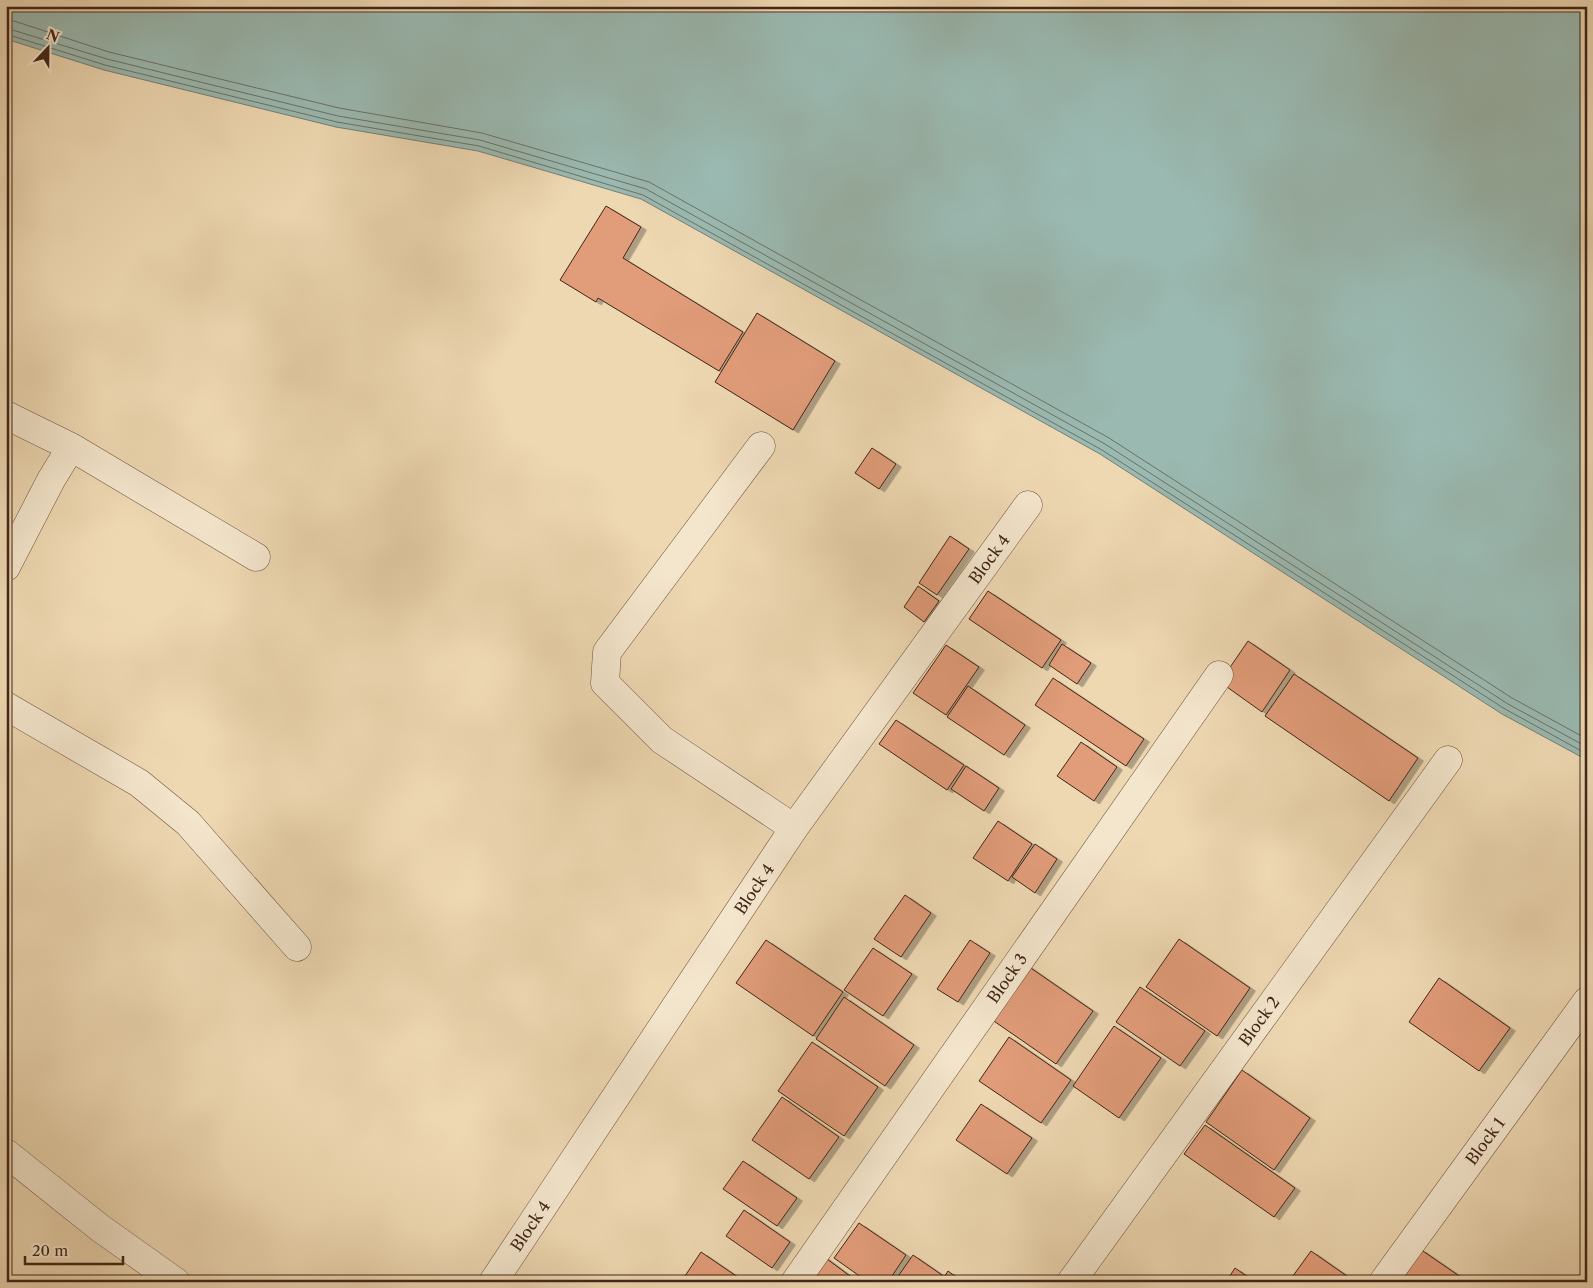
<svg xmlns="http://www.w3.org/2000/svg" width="1593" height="1288" font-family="'Libre Caslon Text',serif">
  <defs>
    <filter id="shadow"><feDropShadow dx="5.5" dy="3" stdDeviation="0" flood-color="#0004"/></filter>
  </defs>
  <rect width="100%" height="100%" fill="#eed8b2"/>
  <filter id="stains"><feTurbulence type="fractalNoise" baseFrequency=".004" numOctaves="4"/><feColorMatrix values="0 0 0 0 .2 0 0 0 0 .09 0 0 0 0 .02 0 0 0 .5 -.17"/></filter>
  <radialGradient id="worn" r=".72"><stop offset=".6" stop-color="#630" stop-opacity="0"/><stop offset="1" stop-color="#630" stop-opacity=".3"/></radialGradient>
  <path fill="#9ab9b1" stroke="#767e74" d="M 6,6 L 1587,6 L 1587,760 L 1502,714 L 1100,454 L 641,199 L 478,151 L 336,127 L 104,70 L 6,39 Z"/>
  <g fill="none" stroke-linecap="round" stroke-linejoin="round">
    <path stroke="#6e7065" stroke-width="1" d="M 6,21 L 14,21 L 109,52 L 339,108 L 482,133 L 649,182 L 1109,438 L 1512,698 L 1587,739
      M 6,28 L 107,59 L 338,116 L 480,140 L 646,189 L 1105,444 L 1508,704 L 1587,747
      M 6,34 L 105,65 L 337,122 L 479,146 L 643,195 L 1102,450 L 1505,709 L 1587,754"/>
  </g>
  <path fill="#e19c79" stroke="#412619" filter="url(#shadow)" d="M 606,206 L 641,227 L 623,258 L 743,332 L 719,371 L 598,298 L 596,302 L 560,280 Z
    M 757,313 L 835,361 L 793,430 L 715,382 Z
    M 872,448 L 896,464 L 879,489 L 855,473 Z
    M 950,536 L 969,549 L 937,595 L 919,583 Z
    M 918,586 L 939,601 L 924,622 L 904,607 Z
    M 988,591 L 1061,640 L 1042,668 L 969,619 Z
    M 1248,641 L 1290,670 L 1262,712 L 1220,682 Z
    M 1062,644 L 1091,663 L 1077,684 L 1049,665 Z
    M 946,645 L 979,667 L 946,715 L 913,693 Z
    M 1294,674 L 1418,758 L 1389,801 L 1265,716 Z
    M 1053,678 L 1144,739 L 1126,766 L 1035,705 Z
    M 968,686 L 1025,725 L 1004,755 L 947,717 Z
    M 896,720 L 964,765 L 947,790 L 879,744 Z
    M 1081,742 L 1117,767 L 1094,801 L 1057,776 Z
    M 966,766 L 999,788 L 984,811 L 951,789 Z
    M 998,821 L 1032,844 L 1008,881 L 973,858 Z
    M 1035,844 L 1057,859 L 1035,893 L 1012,877 Z
    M 905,895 L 931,913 L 901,957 L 874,939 Z
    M 1179,939 L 1250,988 L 1217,1036 L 1146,987 Z
    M 766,940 L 843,992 L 813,1036 L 736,983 Z
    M 970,940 L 990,953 L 958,1002 L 937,989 Z
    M 873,948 L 912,974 L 883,1016 L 844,990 Z
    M 1025,964 L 1093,1011 L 1056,1064 L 988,1017 Z
    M 1439,978 L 1510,1028 L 1479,1071 L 1409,1022 Z
    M 1140,987 L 1205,1031 L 1180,1066 L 1116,1022 Z
    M 844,997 L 914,1045 L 885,1086 L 816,1039 Z
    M 1114,1026 L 1161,1058 L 1119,1118 L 1073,1086 Z
    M 1009,1037 L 1071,1080 L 1041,1123 L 979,1081 Z
    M 812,1042 L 878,1087 L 844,1136 L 778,1091 Z
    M 1242,1070 L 1310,1118 L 1274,1170 L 1206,1122 Z
    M 782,1097 L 839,1137 L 809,1179 L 752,1140 Z
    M 981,1104 L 1032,1138 L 1007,1174 L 956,1140 Z
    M 1205,1125 L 1295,1188 L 1274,1217 L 1184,1154 Z
    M 743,1161 L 797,1198 L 777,1226 L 723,1189 Z
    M 744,1210 L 790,1242 L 772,1268 L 726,1236 Z
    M 859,1223 L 906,1255 L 888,1282 L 868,1282 L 834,1258 Z
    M 1420,1249 L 1468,1282 L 1397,1282 Z
    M 1311,1251 L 1354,1281 L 1353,1282 L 1290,1280 Z
    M 701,1252 L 745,1282 L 681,1282 Z
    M 913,1255 L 942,1275 L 937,1282 L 894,1282 Z
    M 823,1256 L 858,1282 L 805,1282 Z
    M 1235,1268 L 1255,1282 L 1226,1282 Z
    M 948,1271 L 963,1282 L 941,1282 Z"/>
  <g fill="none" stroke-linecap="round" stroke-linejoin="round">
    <g stroke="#6c523f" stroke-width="29">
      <path id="minor" d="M 6,415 L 71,447 L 256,557
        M 761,446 L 607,652 L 605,683 L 662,740 L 794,828
        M 6,567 L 51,480 L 71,447
        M 6,706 L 139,783 L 188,823 L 297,947
        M 493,1282 L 794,828 L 1028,505
        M 795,1282 L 1219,675
        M 1071,1282 L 1448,760
        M 1383,1282 L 1587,1001"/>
    </g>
    <g stroke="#6c523f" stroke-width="29">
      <path id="tertiary" d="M 6,1153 L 100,1228 L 176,1282"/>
    </g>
    <use href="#minor" stroke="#f4e6cd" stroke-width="28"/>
    <use href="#tertiary" stroke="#f4e6cd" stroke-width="28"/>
  </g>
  <g text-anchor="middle" stroke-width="4" stroke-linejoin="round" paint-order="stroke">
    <g font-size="16" fill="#412619" stroke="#f4e6cd">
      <text transform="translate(989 559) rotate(-54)" y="6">Block 4</text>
      <text transform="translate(754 889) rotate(-56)" y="6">Block 4</text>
      <text transform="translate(1007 978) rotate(-55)" y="6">Block 3</text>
      <text transform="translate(1259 1021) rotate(-54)" y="6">Block 2</text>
      <text transform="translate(1485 1141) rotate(-54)" y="6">Block 1</text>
      <text transform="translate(530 1226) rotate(-56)" y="6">Block 4</text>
    </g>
  </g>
  <rect width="1593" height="1288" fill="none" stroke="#eed8b2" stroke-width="25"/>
  <rect x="8" y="8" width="1578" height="1273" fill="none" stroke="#412619" stroke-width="2.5"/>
  <rect x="12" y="12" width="1568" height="1263" fill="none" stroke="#412619"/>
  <g transform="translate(48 48) rotate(22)" stroke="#f4e6cd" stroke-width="4" paint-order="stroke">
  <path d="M0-4L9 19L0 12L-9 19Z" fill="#412619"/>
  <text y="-8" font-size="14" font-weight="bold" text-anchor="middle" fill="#412619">N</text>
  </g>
  <path d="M25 1256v8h98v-8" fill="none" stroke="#412619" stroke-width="2.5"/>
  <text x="32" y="1256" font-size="15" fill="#412619" stroke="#f4e6cd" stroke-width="4" paint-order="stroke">20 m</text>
  <rect width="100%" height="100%" filter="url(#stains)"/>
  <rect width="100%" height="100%" fill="url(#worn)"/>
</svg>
